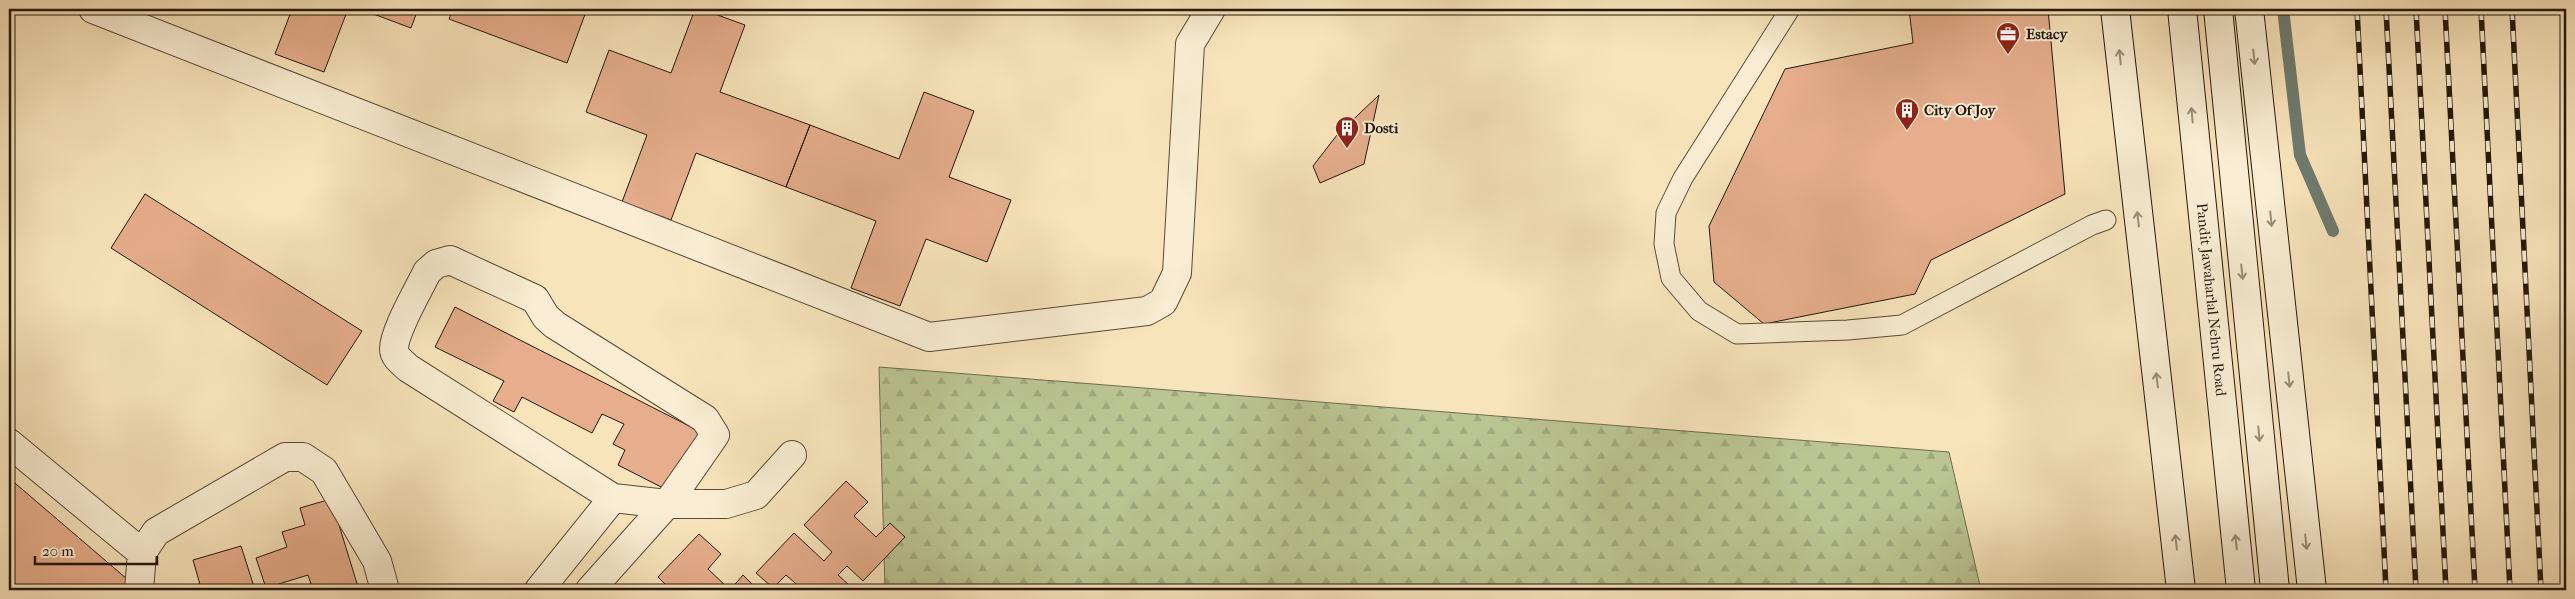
<svg xmlns="http://www.w3.org/2000/svg" width="2575" height="599" font-family="'IM FELL French Canon',serif">
  <defs>
    <pattern id="forest-firs" width="22" height="20" patternUnits="userSpaceOnUse" patternTransform="scale(1.25)"><rect width="22" height="20" fill="#bac592"/><path d="M5 1l3.5 6h-7zM16 11l3.5 6h-7z" fill="#a0a87d"/></pattern>
  </defs>
  <rect width="100%" height="100%" fill="#f8e4bb"/>
  <filter id="stains"><feTurbulence type="fractalNoise" baseFrequency=".004" numOctaves="4"/><feColorMatrix values="0 0 0 0 .2 0 0 0 0 .09 0 0 0 0 .02 0 0 0 .5 -.17"/></filter>
  <radialGradient id="worn" r=".72"><stop offset=".6" stop-color="#630" stop-opacity="0"/><stop offset="1" stop-color="#630" stop-opacity=".3"/></radialGradient>
  <path fill="url(#forest-firs)" stroke="#6f6e4e" d="M 879,367 L 1949,452 L 1981,590 L 885,590 Z"/>
  <g fill="none" stroke-linecap="round" stroke-linejoin="round">
    <path stroke="#6d7b6f" stroke-width="12" d="M 2283,9 L 2300,155 L 2333,231"/>
  </g>
  <path fill="#e6ae8c" stroke="#24170b" d="M 292,9 L 348,9 L 324,72 L 275,54 Z
    M 360,9 L 418,9 L 411,28 Z
    M 453,9 L 587,9 L 567,63 L 449,19 Z
    M 695,9 L 701,9 L 745,25 L 720,92 L 810,125 L 786,187 L 696,153 L 671,220 L 622,202 L 647,135 L 586,112 L 609,50 L 671,73 Z
    M 1909,9 L 2048,9 L 2065,194 L 1931,260 L 1915,294 L 1764,324 L 1714,282 L 1709,226 L 1785,69 L 1913,43 Z
    M 924,92 L 974,111 L 949,177 L 1011,200 L 987,262 L 926,239 L 900,306 L 851,288 L 876,221 L 786,187 L 810,125 L 899,159 Z
    M 1379,95 L 1364,164 L 1320,183 L 1313,166 L 1337,135 Z
    M 145,194 L 362,331 L 327,385 L 111,248 Z
    M 455,307 L 701,432 L 671,492 L 618,465 L 625,450 L 613,444 L 624,424 L 602,414 L 592,433 L 522,397 L 514,412 L 493,401 L 504,381 L 435,347 Z
    M 9,478 L 134,585 L 130,590 L 9,590 Z
    M 846,481 L 868,502 L 854,516 L 876,537 L 890,523 L 905,537 L 863,581 L 847,566 L 838,575 L 849,585 L 843,590 L 803,590 L 786,575 L 773,588 L 756,573 L 794,533 L 824,561 L 832,552 L 804,525 Z
    M 331,499 L 359,590 L 313,590 L 308,575 L 266,588 L 256,558 L 287,547 L 282,532 L 305,525 L 300,508 Z
    M 699,534 L 721,554 L 708,569 L 730,590 L 743,575 L 758,590 L 671,590 L 658,577 Z
    M 241,546 L 255,590 L 211,590 L 209,585 L 201,588 L 193,560 Z"/>
  <g fill="none" stroke-linecap="round" stroke-linejoin="round">
    <g stroke="#594a37" stroke-width="21">
      <path id="service" d="M 1790,9 L 1683,178 L 1666,213 L 1664,244 L 1671,278 L 1699,311 L 1737,334 L 1848,330 L 1902,325 L 2092,225 L 2106,220"/>
    </g>
    <g stroke="#594a37" stroke-width="30">
      <path id="minor" d="M 93,9 L 929,337 L 1147,311 L 1163,302 L 1177,273 L 1190,44 L 1211,9
        M 9,443 L 142,553
        M 139,590 L 142,553 L 156,532 L 285,457 L 303,457 L 324,471 L 377,561 L 385,590
        M 539,590 L 613,498 L 408,368 C 402,362 394,357 394,349 C 394,331 419,289 427,272 L 436,264 L 450,260 L 535,299 L 546,317 L 555,325 L 705,419 L 715,435 L 667,504 L 613,498
        M 590,590 L 667,504 L 726,504 L 756,495 L 792,455"/>
    </g>
    <g stroke="#24170b" stroke-width="30">
      <g id="secondary">
        <path d="M 2115,9 L 2181,590"/>
        <path id="s1" d="M 2182,9 L 2241,590"/>
        <path d="M 2218,9 L 2275,590"/>
        <path d="M 2249,9 L 2312,590"/>
      </g>
    </g>
    <use href="#service" stroke="#faedd3" stroke-width="19"/>
    <use href="#minor" stroke="#faedd3" stroke-width="28"/>
    <use href="#secondary" stroke="#faedd3" stroke-width="28"/>
    <g stroke="#24170b" stroke-width="5.5">
      <path id="rail" d="M 2357,9 L 2386,590
        M 2386,9 L 2416,590
        M 2416,9 L 2446,590
        M 2445,9 L 2475,590
        M 2481,9 L 2510,590
        M 2512,9 L 2541,590"/>
    </g>
    <use href="#rail" stroke="#faedd3" stroke-width="4" stroke-dasharray="11" stroke-linecap="butt"/>
  </g>
  <defs><path id="oneway-shaft" d="M-6 0H5M1.5-3L5.5 0L1.5 3" fill="none" stroke-width="1.6" stroke-linecap="round" stroke-linejoin="round" transform="scale(1.25)"/></defs>
  <g stroke="#9a8d79">
    <use href="#oneway-shaft" transform="translate(2120 57) rotate(-96)"/>
    <use href="#oneway-shaft" transform="translate(2254 57) rotate(84)"/>
    <use href="#oneway-shaft" transform="translate(2192 115) rotate(-95)"/>
    <use href="#oneway-shaft" transform="translate(2138 219) rotate(-97)"/>
    <use href="#oneway-shaft" transform="translate(2271 219) rotate(84)"/>
    <use href="#oneway-shaft" transform="translate(2242 272) rotate(84)"/>
    <use href="#oneway-shaft" transform="translate(2157 380) rotate(-97)"/>
    <use href="#oneway-shaft" transform="translate(2289 380) rotate(84)"/>
    <use href="#oneway-shaft" transform="translate(2259 434) rotate(84)"/>
    <use href="#oneway-shaft" transform="translate(2176 542) rotate(-97)"/>
    <use href="#oneway-shaft" transform="translate(2236 542) rotate(-96)"/>
    <use href="#oneway-shaft" transform="translate(2306 542) rotate(84)"/>
  </g>
  <defs>
    <g id="office-pin" transform="scale(1.25)"><path d="M0 17L-7.5 6A9.5 9.5 0 1 1 7.5 6Z" fill="#8f2418" stroke="#faedd3"/><path d="M-6-3h4V-5.5h4V-3h4V5H-6ZM-1-4.5V-3h2v-1.5ZM-6 0V1H6V0Z" fill="#fff"/></g>
    <g id="building-pin" transform="scale(1.25)"><path d="M0 17L-7.5 6A9.5 9.5 0 1 1 7.5 6Z" fill="#8f2418" stroke="#faedd3"/><path d="M-4-6H4V6H1V3H-1V6H-4ZM-2.5-4.3h1.7v1.8h-1.7ZM.8-4.3h1.7v1.8H.8ZM-2.5-1h1.7V.8h-1.7ZM.8-1h1.7V.8H.8Z" fill="#fff"/></g>
  </defs>
  <g fill-rule="evenodd">
    <use href="#office-pin" x="2008" y="34"/>
    <use href="#building-pin" x="1907" y="110"/>
    <use href="#building-pin" x="1347" y="128"/>
  </g>
  <g text-anchor="middle" stroke-width="4" stroke-linejoin="round" paint-order="stroke">
    <g font-size="15" font-weight="bold" fill="#24170b" stroke="#faedd3" text-anchor="start">
      <text x="2026" y="39">Estacy</text>
      <text x="1924" y="115">City Of Joy</text>
      <text x="1364" y="133">Dosti</text>
    </g>
    <g font-size="15" fill="#24170b" stroke="#faedd3">
      <text dy="5" stroke="none"><textPath href="#s1" startOffset="292">Pandit Jawaharlal Nehru Road</textPath></text>
    </g>
  </g>
  <rect width="2575" height="599" fill="none" stroke="#f8e4bb" stroke-width="30"/>
  <rect x="10" y="10" width="2555" height="579" fill="none" stroke="#24170b" stroke-width="2.5"/>
  <rect x="15" y="15" width="2545" height="569" fill="none" stroke="#24170b"/>
  <path d="M35 556v8h122v-8" fill="none" stroke="#24170b" stroke-width="2.5"/>
  <text x="42" y="556" font-size="15" fill="#24170b" stroke="#faedd3" stroke-width="4" paint-order="stroke">20 m</text>
  <rect width="100%" height="100%" filter="url(#stains)"/>
  <rect width="100%" height="100%" fill="url(#worn)"/>
</svg>
